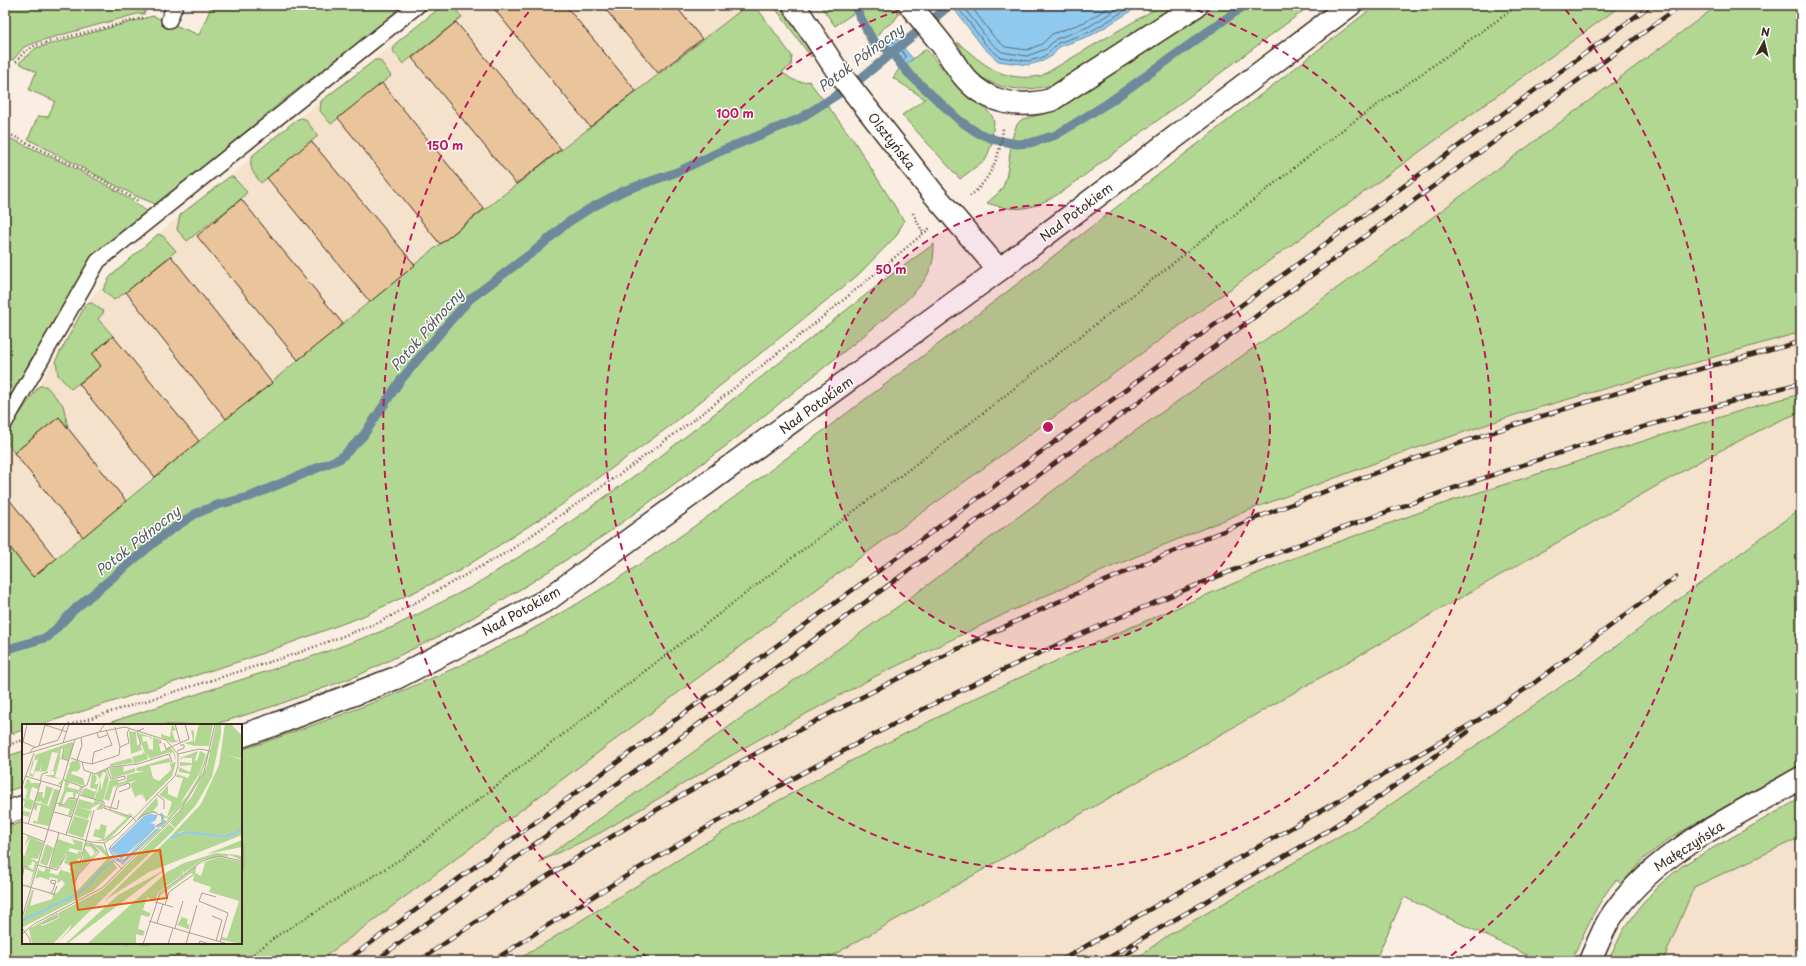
<svg xmlns="http://www.w3.org/2000/svg" width="1806" height="966" font-family="'Playpen Sans',sans-serif">
  <rect width="100%" height="100%" fill="#f9eee1"/>
  <filter id="ink" filterUnits="userSpaceOnUse"><feTurbulence type="fractalNoise" baseFrequency=".025" numOctaves="2"/><feDisplacementMap in="SourceGraphic" scale="8" xChannelSelector="R" yChannelSelector="G"/><feConvolveMatrix kernelMatrix="1 2 1 2 8 2 1 2 1" color-interpolation-filters="sRGB"/></filter>
  <g filter="url(#ink)">
    <path fill="#f4e2cc" d="M 443,5 L 737,5 L 740,11 L 440,244 L 33,577 L 5,541 L 5,435 L 39,386 L 86,304 L 110,277 L 158,234 L 229,177 L 296,120 Z
      M 1622,5 L 1718,5 L 1313,306 L 1094,460 L 918,592 L 542,860 L 600,833 L 756,741 L 874,677 L 1011,611 L 1241,513 L 1402,453 L 1524,412 L 1801,332 L 1801,394 L 1759,405 L 1448,502 L 1291,559 L 1205,595 L 978,697 L 839,767 L 726,830 L 516,961 L 319,961 L 825,583 Z
      M 1801,412 L 1801,508 L 1506,725 L 1374,816 L 1167,936 L 1133,961 L 823,961 L 1704,459 L 1774,423 Z
      M 1801,837 L 1801,961 L 1663,961 L 1694,887 Z"/>
    <path fill="#b2d792" stroke="#768058" d="M 5,5 L 148,5 L 144,14 L 137,14 L 43,40 L 24,47 L 13,60 L 5,56 Z
      M 212,5 L 407,5 L 280,103 L 158,205 L 136,196 L 28,139 L 38,116 L 48,117 L 55,101 L 29,90 L 36,72 L 19,63 L 36,48 L 153,16 L 199,35 Z
      M 443,5 L 452,5 L 462,17 L 403,64 L 393,51 L 395,44 Z
      M 737,5 L 755,5 L 792,56 L 791,66 L 782,72 C 791,79 797,84 809,81 L 854,141 L 904,221 L 896,236 L 858,275 L 670,426 L 560,506 L 459,571 L 361,617 L 247,659 L 39,725 L 23,725 L 23,730 L 5,736 L 5,541 L 33,577 L 440,244 L 740,11 Z
      M 773,5 L 777,5 L 814,54 L 811,57 Z
      M 820,5 L 886,5 L 880,9 L 882,12 L 894,6 L 899,14 L 894,21 L 881,30 L 871,48 L 854,13 L 835,26 Z
      M 1162,5 L 1184,5 L 1055,84 C 1029,92 996,92 974,71 C 967,64 962,51 957,42 C 986,66 1001,82 1041,76 Z
      M 1216,5 L 1311,5 L 1065,190 C 1036,208 1021,214 987,203 C 991,199 997,195 1001,190 C 1012,175 1007,131 1021,120 C 1024,118 1050,113 1057,110 Z
      M 1376,5 L 1622,5 L 825,583 L 319,961 L 5,961 L 5,828 L 23,822 L 23,943 L 241,943 L 241,750 C 343,716 444,678 538,626 C 647,567 744,489 843,416 C 1023,282 1198,143 1376,5 Z
      M 1718,5 L 1801,5 L 1801,332 L 1524,412 L 1402,453 L 1241,513 L 1116,565 L 1011,611 L 874,677 L 756,741 L 600,833 L 539,862 L 918,592 L 1094,460 L 1313,306 Z
      M 926,49 L 968,98 L 984,107 L 992,116 L 994,122 L 991,146 L 986,159 L 960,179 L 902,115 L 925,99 L 893,78 L 899,69 Z
      M 375,60 L 380,60 L 391,76 L 331,124 L 320,111 L 321,101 Z
      M 301,118 L 305,119 L 318,136 L 261,183 C 254,174 247,167 253,155 L 296,120 Z
      M 5,136 C 53,158 113,183 154,217 L 96,266 L 30,361 L 5,407 Z
      M 229,177 L 233,177 L 247,192 L 241,199 L 187,241 L 177,230 L 180,215 Z
      M 158,234 L 163,236 L 176,251 L 126,292 L 114,300 L 103,290 L 110,277 Z
      M 934,244 C 935,275 919,288 898,308 L 734,440 L 609,532 L 529,584 L 452,630 L 357,676 L 277,705 L 213,725 L 102,725 L 320,654 L 393,627 L 473,586 L 541,543 L 648,466 L 891,275 Z
      M 92,303 L 104,312 L 98,319 L 113,336 L 92,354 L 101,366 L 71,389 L 58,375 L 56,360 L 86,304 Z
      M 39,386 L 46,386 L 63,405 L 68,427 L 59,417 L 14,453 L 5,438 L 5,435 Z
      M 1801,394 L 1801,412 L 1774,423 L 1704,459 L 823,961 L 516,961 L 726,830 L 839,767 L 978,697 L 1108,637 L 1291,559 L 1448,502 L 1759,405 Z
      M 1801,508 L 1801,764 L 1672,837 L 1642,860 L 1622,884 L 1616,880 C 1596,903 1584,934 1571,961 L 1540,961 L 1404,897 L 1375,961 L 1133,961 L 1167,936 L 1374,816 L 1576,676 Z
      M 23,751 L 23,786 L 5,792 L 5,757 Z
      M 1801,798 L 1801,837 L 1694,887 L 1663,961 L 1608,961 L 1624,929 L 1640,907 L 1657,887 L 1683,865 Z"/>
    <path fill="#8fc9ef" stroke="#6d899b" d="M 951,5 L 1141,5 L 1092,35 L 1059,47 L 1052,56 L 1043,61 L 1028,65 L 998,61 L 983,47 Z
      M 892,33 L 900,43 L 904,40 L 907,44 L 903,47 L 913,59 L 899,69 L 879,42 Z"/>
    <g fill="none" stroke-linecap="round" stroke-linejoin="round">
      <path stroke="#5d6a72" stroke-width="1" d="M 956,5 L 986,45 L 1000,57 L 1028,61 L 1041,58 L 1049,53 L 1058,43 L 1090,32 L 1134,5
        M 962,5 L 989,41 L 1002,52 L 1027,56 L 1046,49 L 1056,39 L 1088,27 L 1124,5
        M 970,5 L 994,37 L 1005,47 L 1027,50 L 1042,44 L 1052,34 L 1085,22 L 1113,5
        M 890,39 L 899,47 L 906,57 L 901,62 L 899,62 L 886,44 Z"/>
      <path stroke="#6d899b" stroke-width="9" d="M 854,5 L 873,41 L 892,52 L 908,73 L 960,121 L 978,133 L 996,140 L 1017,144 L 1030,143 L 1056,135 L 1108,103 L 1245,5
        M 5,650 L 48,637 L 75,609 L 162,536 L 195,514 L 217,505 L 249,497 L 341,458 L 363,436 L 400,381 L 450,321 L 470,299 L 537,249 L 567,223 L 589,209 L 623,191 L 677,172 L 721,151 L 799,119 L 854,84 L 950,5"/>
    </g>
    <path fill="#eac59b" stroke="#3b2a1e" d="M 491,5 L 565,5 L 636,91 L 590,127 Z
      M 602,5 L 675,5 L 702,39 L 658,73 Z
      M 456,22 L 561,149 L 516,184 L 412,58 Z
      M 382,83 L 484,209 L 440,244 L 338,118 Z
      M 311,141 L 415,265 L 370,302 L 267,178 Z
      M 241,199 L 343,324 L 298,360 L 197,236 Z
      M 171,256 L 272,383 L 226,419 L 126,292 Z
      M 113,336 L 199,441 L 155,477 L 79,384 L 101,366 L 92,354 Z
      M 59,417 L 126,501 L 83,537 L 14,453 Z
      M 5,494 L 56,559 L 33,577 L 5,541 Z"/>
    <g fill="none" stroke-linecap="round" stroke-linejoin="round">
      <g stroke="#3b2a1e" stroke-width="18">
        <path id="service" d="M 169,20 L 175,5
          M 5,422 L 98,261 L 418,5"/>
      </g>
      <g stroke="#3b2a1e" stroke-width="25">
        <path id="pedestrian" d="M 910,5 C 921,19 932,32 943,46 C 951,57 957,69 966,79 C 988,104 1021,108 1051,100 L 1197,5"/>
      </g>
      <g stroke="#3b2a1e" stroke-width="25">
        <path id="minor" d="M 794,5 L 836,69 L 933,193 L 999,270
          M 1590,961 C 1596,948 1602,932 1609,920 C 1652,852 1734,817 1801,778"/>
      </g>
      <g stroke="#3b2a1e" stroke-width="25">
        <path id="secondary" d="M 241,736 L 276,724 L 396,678 L 547,600 L 999,270 L 1350,5
          M 5,813 L 23,807"/>
      </g>
      <path stroke="#3b2a1e" stroke-width="2.5" stroke-dasharray="1 3" stroke-linecap="butt" d="M 16,62 L 23,53 L 36,45 L 146,17
        M 5,132 L 101,179 L 138,201
        M 970,196 C 990,181 1002,152 1003,127
        M 913,213 L 923,233
        M 69,725 L 298,653 L 380,622 L 509,551 L 630,467 L 708,409 L 829,312 L 930,228
        M 5,746 L 23,740
        M 244,961 L 278,935 L 404,857 L 772,573 L 969,424 L 1346,127 L 1519,5"/>
      <use href="#service" stroke="#fff" stroke-width="15"/>
      <use href="#pedestrian" stroke="#fff" stroke-width="22"/>
      <use href="#minor" stroke="#fff" stroke-width="22"/>
      <use href="#secondary" stroke="#fff" stroke-width="22"/>
      <g stroke="#3b2a1e" stroke-width="4.5">
        <path id="rail" d="M 346,961 L 1651,5
          M 375,961 C 811,643 1245,323 1681,5
          M 419,961 C 523,888 633,822 744,760 C 1077,575 1432,436 1801,342
          M 493,961 C 693,829 904,709 1125,615 C 1345,521 1570,443 1801,383
          M 1060,961 L 1480,719 L 1530,686 L 1676,577
          M 1103,961 L 1316,838 L 1382,795 L 1468,732
          M 1118,961 L 1137,947"/>
      </g>
      <use href="#rail" stroke="#fff" stroke-width="3" stroke-dasharray="9" stroke-linecap="butt"/>
    </g>
  </g>
  <circle cx="1048" cy="427" r="222" fill="#c2185b" fill-opacity=".12"/>
  <g fill="none" stroke="#c2185b" stroke-width="2" stroke-dasharray="7 5">
    <circle cx="1048" cy="427" r="222"/>
    <path d="M1185 6A443 443 0 1 1 911 6"/>
    <path d="M648 958A665 665 0 0 1 531 9M1565 9A665 665 0 0 1 1448 958"/>
  </g>
  <g text-anchor="middle" stroke-width="3" stroke-linejoin="round" paint-order="stroke">
    <g font-size="13" fill="#3b2a1e" stroke="#fff">
      <text transform="translate(892 141) rotate(52)" y="5">Olsztyńska</text>
      <text transform="translate(1076 212) rotate(-37)" y="5">Nad Potokiem</text>
      <text transform="translate(816 405) rotate(-36)" y="5">Nad Potokiem</text>
      <text transform="translate(521 611) rotate(-29)" y="5">Nad Potokiem</text>
      <text transform="translate(1689 846) rotate(-33)" y="5">Małęczyńska</text>
    </g>
    <g font-size="14" font-style="italic" fill="#545a5d" stroke="#fff">
      <text transform="translate(861 58) rotate(-37)" y="5">Potok Północny</text>
      <text transform="translate(427 330) rotate(-49)" y="5">Potok Północny</text>
      <text transform="translate(138 541) rotate(-38)" y="5">Potok Północny</text>
    </g>
  </g>
  <g transform="translate(22 724)">
    <rect width="220" height="220" fill="#f9eee1"/>
    <path d="M 150,0 L 154,6 L 150,7 L 153,16 L 157,17 L 150,19 L 139,13 L 139,10 L 148,13 ZM 177,0 L 191,0 L 187,22 L 173,22 L 162,19 L 171,17 L 169,6 L 172,7 L 172,20 ZM 194,0 L 199,0 L 199,10 L 190,53 L 174,81 L 153,104 L 148,99 L 170,72 L 185,42 ZM 203,0 L 209,0 L 220,12 L 220,35 L 205,31 L 220,36 L 220,105 L 204,113 L 161,107 L 157,109 L 150,114 L 163,108 L 204,114 L 220,107 L 220,111 L 127,148 L 82,177 L 147,114 L 150,116 L 148,113 L 179,80 L 197,41 ZM 107,7 L 114,8 L 115,21 L 118,20 L 120,26 L 109,30 ZM 116,9 L 130,13 L 129,16 L 128,13 L 120,12 L 121,18 L 125,17 L 127,25 L 131,26 L 131,13 L 139,16 L 140,19 L 137,20 L 139,28 L 148,23 L 153,29 L 154,37 L 151,28 L 149,29 L 150,37 L 148,28 L 128,35 L 125,29 L 126,35 L 112,40 L 110,33 L 121,30 L 120,27 L 123,30 ZM 50,18 L 52,20 L 47,36 L 40,34 L 43,24 L 39,25 L 38,34 L 45,37 L 38,35 L 33,53 L 40,56 L 43,51 L 39,61 L 36,60 L 40,56 L 21,51 L 32,51 L 32,47 L 27,46 L 31,46 L 36,29 L 30,28 L 25,47 L 18,48 L 20,40 L 17,48 L 13,47 L 11,53 L 7,51 L 11,34 L 11,39 L 12,38 L 8,49 L 11,51 L 16,35 L 12,37 L 13,31 ZM 176,27 L 173,36 L 175,37 L 178,27 L 184,30 L 177,50 L 158,80 L 145,94 L 142,94 L 139,89 L 145,93 L 150,78 L 137,71 L 146,61 L 146,70 L 155,74 L 161,54 L 154,53 L 155,50 L 166,54 L 168,50 L 157,48 L 157,43 L 168,48 L 170,41 L 158,42 L 158,38 L 170,39 L 170,34 L 160,34 L 160,36 L 158,34 ZM 186,27 L 186,32 L 178,54 L 163,79 L 140,104 L 136,102 L 138,106 L 99,142 L 101,137 L 136,105 L 135,102 L 142,96 L 146,97 L 145,95 L 165,72 L 176,54 ZM 109,34 L 111,39 L 88,42 L 88,40 ZM 147,34 L 149,38 L 128,42 L 131,54 L 137,57 L 149,46 L 148,39 L 154,38 L 150,52 L 110,92 L 107,91 L 106,89 L 111,91 L 124,78 L 120,67 L 122,75 L 119,70 L 113,73 L 108,60 L 115,56 L 91,63 L 87,77 L 82,75 L 88,56 L 96,55 L 96,59 L 104,57 L 105,51 L 123,47 L 115,47 L 114,44 ZM47.5 42a5.5 5.5 0 1 1 11 0a5.5 5.5 0 1 1-11 0ZM 98,42 L 102,43 L 101,48 L 113,44 L 113,48 L 90,54 L 87,44 L 95,43 L 98,45 L 95,43 ZM 47,44 L 51,46 L 49,50 L 61,54 L 63,62 L 43,56 ZM 84,45 L 87,55 L 81,77 L 73,75 L 75,67 L 77,68 L 76,66 L 79,56 L 79,67 L 84,49 L 81,48 L 78,55 L 74,50 ZM 70,50 L 73,51 L 75,54 L 73,60 L 76,60 L 78,55 L 72,75 L 59,71 L 60,68 L 58,71 L 62,65 L 64,64 L 73,68 L 74,65 L 68,64 ZM 5,55 L 8,56 L 7,61 L 9,56 L 9,59 L 18,59 L 16,65 L 10,63 L 7,74 L 12,77 L 3,74 L 7,64 L 4,69 L 5,65 L 2,64 ZM 43,57 L 48,59 L 45,63 L 57,66 L 58,62 L 60,63 L 56,70 L 52,69 L 54,70 L 53,74 L 44,73 L 51,73 L 51,68 L 45,68 L 43,71 L 40,80 L 42,82 L 47,75 L 55,76 L 49,92 L 46,91 L 48,85 L 36,82 L 34,87 L 42,66 ZM 24,62 L 31,64 L 25,81 L 19,79 L 20,76 L 18,78 L 13,77 L 16,68 L 21,68 L 20,73 L 22,74 ZM 32,65 L 38,66 L 27,102 L 11,99 L 12,96 L 15,98 L 19,81 L 16,81 L 14,87 L 11,84 L 13,78 L 27,82 ZM 135,73 L 136,81 L 131,87 L 137,88 L 129,88 L 114,96 ZM 0,74 L 12,77 L 9,86 L 2,83 L 1,87 L 8,88 L 7,93 L 0,91 L 3,77 L 0,77 ZM 57,75 L 71,79 L 70,82 L 73,76 L 81,79 L 81,85 L 74,86 L 79,79 L 69,84 L 69,86 L 56,83 L 69,87 L 70,85 L 74,84 L 70,85 L 68,95 L 68,88 L 66,95 L 52,91 ZM 84,86 L 109,93 L 87,115 L 82,117 L 73,117 L 81,115 L 71,112 L 73,105 L 77,106 L 79,100 L 85,102 L 82,115 L 105,94 ZM 52,92 L 67,96 L 61,114 L 46,109 ZM 147,100 L 153,105 L 34,220 L 47,206 L 50,200 L 31,220 L 10,220 L 7,205 L 33,190 L 35,193 L 19,200 L 20,202 L 37,194 L 36,189 L 80,166 ZM 37,110 L 36,115 L 53,121 L 50,115 L 61,118 L 60,127 L 48,124 L 46,127 L 56,130 L 56,127 L 60,128 L 58,135 L 55,134 L 57,138 L 60,139 L 62,123 L 69,133 L 73,129 L 69,123 L 62,122 L 64,118 L 69,119 L 76,127 L 56,151 L 51,163 L 55,167 L 86,134 L 71,120 L 80,122 L 95,144 L 71,167 L 1,203 L 0,197 L 10,166 L 12,166 L 8,182 L 30,175 L 31,171 L 27,170 L 35,169 L 43,160 L 40,156 L 35,159 L 36,155 L 28,153 L 27,156 L 18,153 L 13,155 L 17,143 L 18,143 L 22,144 L 17,143 L 17,146 L 22,148 L 24,144 L 29,146 L 27,149 L 36,151 L 40,142 L 39,146 L 49,149 L 47,144 L 53,144 L 42,139 L 45,131 L 43,130 L 41,135 L 39,134 L 41,136 L 39,141 L 36,141 L 37,144 L 28,144 ZM 6,112 L 22,119 L 16,135 L 8,134 L 16,138 L 8,162 L 0,160 L 8,161 L 11,148 L 2,145 L 6,142 L 11,146 L 13,139 L 10,137 L 9,141 L 3,142 L 0,148 L 0,131 L 6,132 L 3,131 L 8,114 L 3,122 ZM 220,116 L 220,123 L 185,130 ZM 24,120 L 32,124 L 25,142 L 18,139 ZM 194,129 L 216,131 L 220,133 L 220,136 L 207,131 L 205,133 L 200,132 L 180,136 L 162,149 L 160,145 L 161,150 L 137,168 L 133,177 L 125,173 L 121,186 L 128,189 L 130,185 L 126,196 L 127,193 L 119,191 L 116,205 L 123,207 L 125,201 L 121,212 L 114,210 L 114,220 L 65,220 L 145,148 L 162,139 ZM 197,133 L 220,138 L 220,220 L 199,216 L 200,213 L 205,214 L 217,177 L 187,168 L 189,163 L 171,157 L 172,151 L 169,149 L 139,171 L 136,176 L 138,170 L 175,141 L 173,149 L 179,152 L 183,139 L 177,140 ZM 144,145 L 45,220 L 43,220 L 96,171 ZM 160,193 L 166,195 L 165,200 L 167,201 L 169,195 L 166,207 L 154,204 L 166,207 L 166,205 L 155,201 Z" fill="#b2d792"/>
    <path d="M 128,90 L 136,91 L 133,97 L 128,99 L 133,100 L 132,105 L 99,135 L 89,124 L 122,92 Z" fill="#8fc9ef"/>
    <path fill="none" stroke="#8fc9ef" stroke-width="2" d="M 135,103 L 142,98 L 139,89M 148,114 L 163,108 L 204,113 L 220,106M 87,124 L 93,135 L 101,139 L 135,105M 1,196 L 56,170 L 69,159 L 79,146 L 92,137"/>
    <path fill="none" stroke="#ada093" stroke-width="1" d="M 5,0 L 1,18 L 13,23M 153,0 L 158,18M 23,1 L 45,8M 75,9 L 77,14 L 85,11M 41,19 L 47,0M 142,19 L 144,25 L 167,15 L 163,0M 119,21 L 115,8 L 122,4M 17,22 L 23,1M 98,23 L 107,19 L 105,9 L 108,4M 42,24 L 40,34 L 47,37M 82,24 L 90,21 L 84,6M 155,27 L 162,24 L 162,21 L 158,21M 8,28 L 11,24 L 36,16 L 43,0M 156,30 L 177,25 L 189,27M 0,31 L 77,8 L 83,0M 49,34 L 60,38 L 62,46 L 73,50 L 88,43 L 116,40 L 147,30 L 150,38M 55,36 L 60,21 L 59,14M 60,38 L 70,40 L 72,28 L 81,25M 70,40 L 97,31 L 98,23 L 93,3M 85,44 L 89,55 L 103,52 L 103,55 L 96,57M 3,52 L 40,63M 42,56 L 61,63M 18,57 L 20,50 L 26,48M 0,62 L 12,29M 58,71 L 82,78 L 82,84 L 110,93 L 114,97M 135,71 L 142,76 L 142,85M 35,79 L 42,81 L 47,74 L 55,75M 82,82 L 95,85 L 97,76M 88,86 L 95,63 L 107,59 L 108,64 L 97,68M 32,88 L 50,93M 132,88 L 140,92 L 140,99 L 135,101 L 102,136 L 97,136 L 88,123 L 121,91 ZM 0,98 L 69,118 L 82,119 L 96,110 L 153,52 L 156,42 L 156,30 L 144,16 L 103,3 L 77,8M 6,100 L 19,57M 0,109 L 23,118M 44,111 L 57,71 L 61,63 L 65,61 L 69,49M 82,119 L 86,131 L 100,145M 58,139 L 72,86M 16,141 L 35,146 L 44,131M 27,144 L 37,109M 0,156 L 2,143 L 6,142M 0,161 L 32,170 L 35,162M 52,161 L 56,151 L 77,128 L 69,119M 29,169 L 31,166 L 34,157 L 29,156 L 29,159 L 33,160M 194,173 L 180,169 L 177,177 L 206,189 L 198,218M 133,178 L 151,183M 143,181 L 147,168 L 171,151M 190,192 L 200,196 L 194,217M 0,194 L 53,15M 127,197 L 206,220M 135,199 L 141,180M 20,200 L 36,193 L 34,189M 0,204 L 8,215 L 8,220M 153,204 L 161,177M 0,210 L 12,200 L 80,164 L 158,87 L 182,48 L 193,0M 121,220 L 138,169 L 180,137 L 197,132 L 220,137M 146,220 L 151,204M 164,220 L 175,181M 177,220 L 178,217 L 187,220"/>
    <path fill="#e8590c" fill-opacity="0.15" stroke="#e8590c" stroke-width="2" d="M 138,126 L 145,174 L 56,186 L 49,139 Z"/>
    <rect width="220" height="220" fill="none" stroke="#3b2a1e" stroke-width="2"/>
  </g>
  <circle cx="1048" cy="427" r="6" fill="#c2185b" stroke="#fff" stroke-width="2"/>
  <g font-size="12" text-anchor="middle" font-weight="bold" fill="#c2185b" stroke="#fff" stroke-width="3" stroke-linejoin="round" paint-order="stroke">
    <text x="735" y="118">100 m</text>
    <text x="445" y="150">150 m</text>
    <text x="891" y="274">50 m</text>
  </g>
  <rect width="1806" height="966" fill="none" stroke="#fff" stroke-width="20"/>
  <rect x="10" y="10" width="1786" height="946" fill="none" stroke="#3b2a1e" stroke-width="1.5" filter="url(#ink)"/>
  <g transform="translate(1764 42) rotate(8)" stroke="#ffffff" stroke-width="3" paint-order="stroke">
  <path d="M0-3L7 15L0 10L-7 15Z" fill="#3b2a1e"/>
  <text y="-6" font-size="11" font-weight="bold" text-anchor="middle" fill="#3b2a1e">N</text>
  </g>
</svg>
